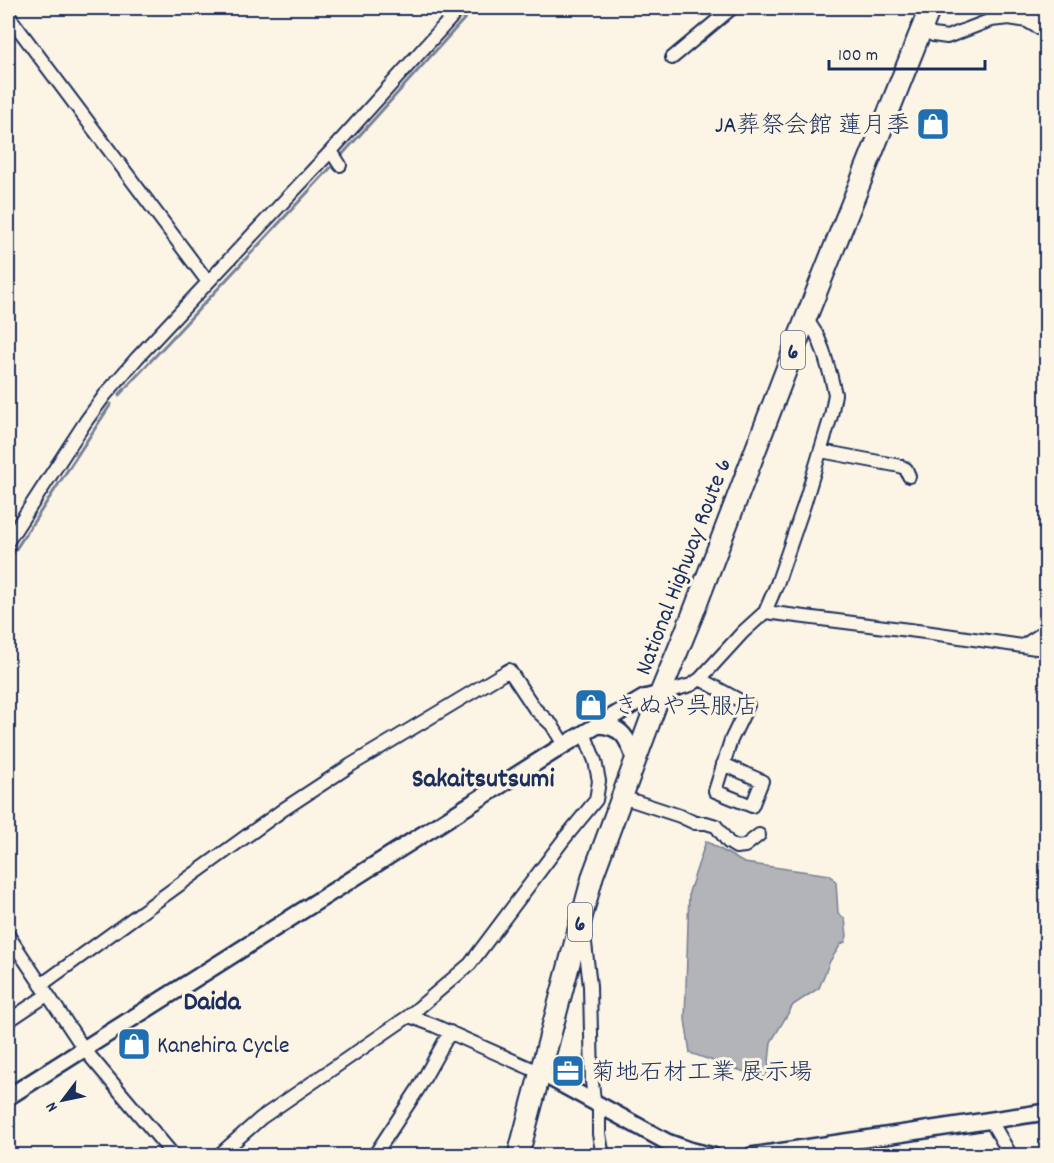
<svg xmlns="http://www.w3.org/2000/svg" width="1054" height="1163" font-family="Dekko,'Klee One',sans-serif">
  <rect width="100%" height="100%" fill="#fcf5e5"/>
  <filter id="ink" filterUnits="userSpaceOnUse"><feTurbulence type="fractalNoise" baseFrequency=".0167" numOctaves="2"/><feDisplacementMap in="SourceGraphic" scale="12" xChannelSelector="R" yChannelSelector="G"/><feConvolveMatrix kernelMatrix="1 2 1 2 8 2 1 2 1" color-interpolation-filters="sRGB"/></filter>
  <g filter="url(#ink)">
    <path fill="#b2b4b8" stroke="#767f94" stroke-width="1.5" d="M 706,841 L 744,863 L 830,875 L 836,882 L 838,913 L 845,919 L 847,936 L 845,942 L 841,944 L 830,961 L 819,988 L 793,1005 L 771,1042 L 768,1072 L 764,1076 L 759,1077 L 690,1053 L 685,1019 L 689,892 Z"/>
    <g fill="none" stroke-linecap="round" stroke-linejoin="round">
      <path stroke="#767f94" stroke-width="3" d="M 340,157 L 474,8
        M 119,395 L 334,164
        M 8,561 L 111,404"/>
      <g stroke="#1b2f5e" stroke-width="16">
        <path id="minor" d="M 8,15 L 208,282
          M 1027,21 L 1046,15
          M 922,29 L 933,35 L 947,37 L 991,20 L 1009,18 L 1027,21 L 1046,32
          M 672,58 L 732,8
          M 331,151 L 340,165
          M 821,451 L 900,466 L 906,469 L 909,476
          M 8,541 L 86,421 L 105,395 L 137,358 L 331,151 L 460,8
          M 765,612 L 925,632 L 1036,648 L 1046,647
          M 1023,646 L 1046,631
          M 700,679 L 748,705 L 731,740 L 715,791 L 752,806 L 762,781 L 723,764
          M 660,694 L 691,685 L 700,679 L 743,632 L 765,612 L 777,584 L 804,505 L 831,416 L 835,394 L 831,377 L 823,350 L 817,335 L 806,318
          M 622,797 L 680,816 L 695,823 L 706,823 L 716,826 L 728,842 L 736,847 L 745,846 L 759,835
          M 583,926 L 590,986 L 592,1081 L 594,1102
          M 8,935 L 84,1049 L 174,1156
          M 41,985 L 284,809 L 351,765 L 509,670 L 535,709 L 552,725 L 564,745
          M 409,1016 L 433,1025 L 541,1073
          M 8,1021 L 47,995
          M 599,1105 L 599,1134 L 603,1156
          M 991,1121 L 1011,1156
          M 218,1156 L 261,1118 L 409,1016 L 470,964 L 564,839 L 596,800 L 599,781 L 595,761 L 584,733
          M 374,1156 L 418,1089 L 450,1032"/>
      </g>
      <g stroke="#1b2f5e" stroke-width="20">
        <path id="tertiary" d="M 598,725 C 623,726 628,739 635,760
          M 541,1073 L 667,1142 L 689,1150 L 713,1156
          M 8,1097 L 564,745 L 644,698 L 660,694
          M 751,1156 L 1046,1112"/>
      </g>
      <g stroke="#1b2f5e" stroke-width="24">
        <path id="trunk" d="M 518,1156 L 593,875 L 660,694 L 692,616 L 806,318 L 930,8"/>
      </g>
      <use href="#minor" stroke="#fcf5e5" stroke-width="12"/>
      <use href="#tertiary" stroke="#fcf5e5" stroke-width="15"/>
      <use href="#trunk" stroke="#fcf5e5" stroke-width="20"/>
    </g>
  </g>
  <defs>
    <g id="shop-square" transform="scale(1.725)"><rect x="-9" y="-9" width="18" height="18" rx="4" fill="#1f6fb2" stroke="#fcf5e5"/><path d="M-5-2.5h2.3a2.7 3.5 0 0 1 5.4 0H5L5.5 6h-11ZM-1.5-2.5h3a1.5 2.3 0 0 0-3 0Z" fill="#fff"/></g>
    <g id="office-square" transform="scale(1.725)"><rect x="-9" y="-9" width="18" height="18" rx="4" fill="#1f6fb2" stroke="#fcf5e5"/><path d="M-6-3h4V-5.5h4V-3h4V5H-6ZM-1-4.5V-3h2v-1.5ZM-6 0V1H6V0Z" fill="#fff"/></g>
  </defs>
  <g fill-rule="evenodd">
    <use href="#shop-square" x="933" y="124"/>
    <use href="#shop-square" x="591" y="705"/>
    <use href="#shop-square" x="134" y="1044"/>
    <use href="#office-square" x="568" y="1071"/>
  </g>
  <g text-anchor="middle" stroke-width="6" stroke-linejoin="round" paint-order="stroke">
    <g fill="#fcf5e5" stroke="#5e6a86" stroke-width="1.5">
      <rect x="781" y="331" width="24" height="38" rx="4.5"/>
      <rect x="568" y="903" width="24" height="38" rx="4.5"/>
    </g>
    <g font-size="22" font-weight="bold" fill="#1b2f5e">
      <text x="793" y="358">6</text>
      <text x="580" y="930">6</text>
    </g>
    <g font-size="24" fill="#1b2f5e" stroke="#fcf5e5" text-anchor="start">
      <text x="910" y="132" text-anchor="end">JA葬祭会館 蓮月季</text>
      <text x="614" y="713">きぬや呉服店</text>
      <text x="157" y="1052">Kanehira Cycle</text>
      <text x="591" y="1079">菊地石材工業 展示場</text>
    </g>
    <g font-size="24" fill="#1b2f5e" stroke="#fcf5e5">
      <text transform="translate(682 566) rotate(-69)" y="8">National Highway Route 6</text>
    </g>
    <g font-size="27" font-weight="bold" fill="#1b2f5e" stroke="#fcf5e5">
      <text x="483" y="786">Sakaitsutsumi</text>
      <text x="212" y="1009">Daida</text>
    </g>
  </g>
  <rect width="1054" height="1163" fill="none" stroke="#fcf5e5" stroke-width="30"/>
  <rect x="15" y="15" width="1024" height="1133" fill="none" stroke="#1b2f5e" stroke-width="2" filter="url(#ink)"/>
  <g transform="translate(63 1100) rotate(238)" stroke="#fcf5e5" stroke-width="4.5" paint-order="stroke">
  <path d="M0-4.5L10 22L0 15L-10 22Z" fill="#1b2f5e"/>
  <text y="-9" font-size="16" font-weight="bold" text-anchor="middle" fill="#1b2f5e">N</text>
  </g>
  <path d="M829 60v9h156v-9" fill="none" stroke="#1b2f5e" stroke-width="3"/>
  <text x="838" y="60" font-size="18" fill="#1b2f5e" stroke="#fcf5e5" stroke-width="4.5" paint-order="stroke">100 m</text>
</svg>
